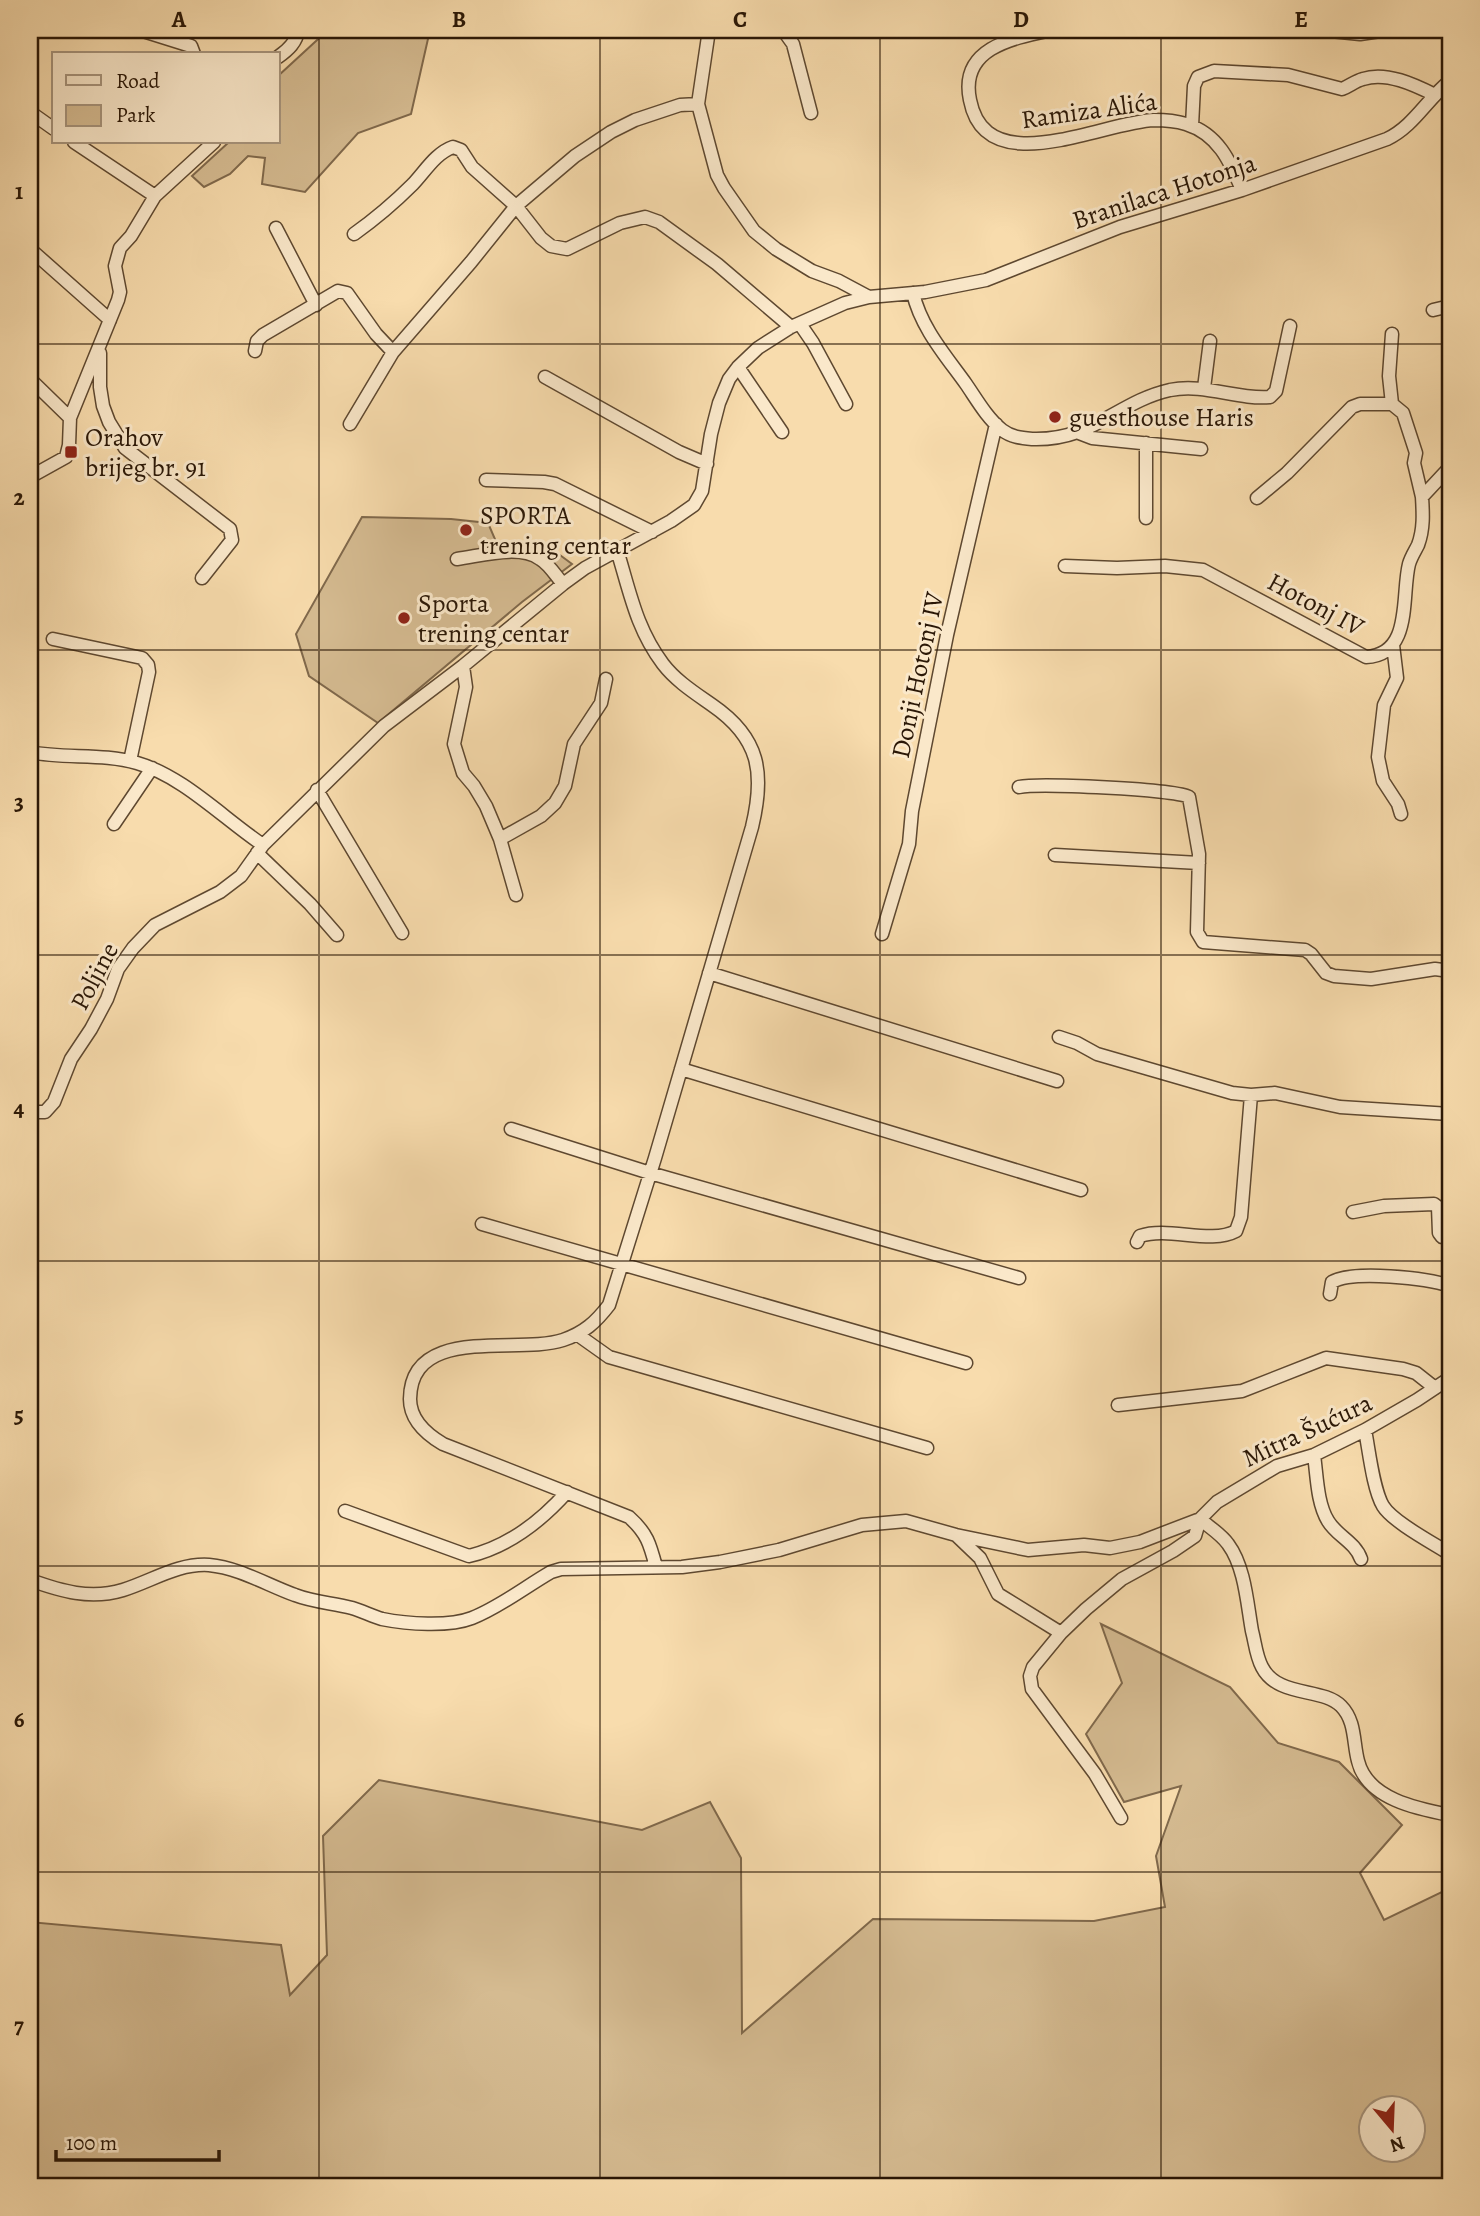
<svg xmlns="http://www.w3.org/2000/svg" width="1480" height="2216" font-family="Alegreya,serif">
  <rect width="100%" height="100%" fill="#f8dcad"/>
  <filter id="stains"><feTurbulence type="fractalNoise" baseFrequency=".00286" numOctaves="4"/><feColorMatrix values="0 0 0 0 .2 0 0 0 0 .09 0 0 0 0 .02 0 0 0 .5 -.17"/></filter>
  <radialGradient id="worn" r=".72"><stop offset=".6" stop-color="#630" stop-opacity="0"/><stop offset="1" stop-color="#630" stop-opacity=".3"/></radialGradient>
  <path fill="#d5bb91" stroke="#80694c" stroke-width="2" fill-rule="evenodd" d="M 328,30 L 430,30 L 411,114 L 358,133 L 305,192 L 262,184 L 265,158 L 248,156 L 230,174 L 204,187 L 192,176 L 229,142 L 278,142 L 278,76 Z
    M 362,517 L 451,519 L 488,523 L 497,544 L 541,541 L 572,564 L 522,602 L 378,723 L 309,676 L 296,634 Z
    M 1101,1624 L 1230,1687 L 1278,1743 L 1339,1762 L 1402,1825 L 1360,1873 L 1384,1920 L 1450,1888 L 1450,2186 L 30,2186 L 30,1922 L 281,1945 L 290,1995 L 327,1955 L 323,1836 L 379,1780 L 642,1830 L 710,1802 L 741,1858 L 742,2033 L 873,1919 L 1094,1921 L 1165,1907 L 1156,1856 L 1181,1786 L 1124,1802 L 1086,1734 L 1122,1683 ZM 1372,2108 L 1414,2108 L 1414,2150 L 1372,2150 Z"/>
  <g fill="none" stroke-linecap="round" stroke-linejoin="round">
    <g stroke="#5e4830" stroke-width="15">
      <path id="street" d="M 140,30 L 191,46 L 194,54
        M 709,30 L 698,104 L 717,175 L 724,188 L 754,231 L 776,249 L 812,271 L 839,281 L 869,297
        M 783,30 L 793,44 L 811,113
        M 1051,30 C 1013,38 959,48 970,100 C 986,183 1102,122 1154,120 C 1164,120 1176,121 1186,124 C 1218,134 1230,161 1242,190
        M 1321,30 L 1360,34 L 1387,30
        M 278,57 C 288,50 297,42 298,30
        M 30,112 L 54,129
        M 1192,126 L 1194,86 L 1198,77 L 1214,71 L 1288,75 L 1342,89 C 1350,86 1355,81 1363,79 C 1386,71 1415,85 1435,95
        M 74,142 L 155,196
        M 276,228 L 316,305
        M 354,234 C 375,219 395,202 413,184 C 426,170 436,153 453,147 L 461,150 L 472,167 L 516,206 L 541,238 L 551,246 L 567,249 L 620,223 L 645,217 L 659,222 L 717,264 L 791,327
        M 30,249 L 110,320
        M 913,293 C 921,328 946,356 966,384 C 977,400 987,418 1002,430 C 1011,437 1021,438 1032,439 C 1093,441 1117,402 1170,390 C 1205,383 1237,400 1270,397 L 1276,391 L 1290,326
        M 1433,310 L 1450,306
        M 800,324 L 813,343 L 846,404
        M 1392,334 L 1389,376 L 1392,404
        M 255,351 L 257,341 L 263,335 L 338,291 L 347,293 L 376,334 L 393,352
        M 100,353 L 100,387 L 103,406 L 109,422 L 125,448 L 230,529 L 232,540 L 202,578
        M 738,367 L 782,432
        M 545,377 L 679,452 L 707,464
        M 30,379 L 70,418
        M 1204,388 L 1210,341
        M 350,424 L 393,352 L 471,262 L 516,206 L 575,156 L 611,132 L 635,120 L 680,105 L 698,104
        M 1079,433 L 1092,438 L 1201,449
        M 1146,443 L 1146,518
        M 30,477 L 66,457 L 69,445 L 70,418 L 118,300 L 120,292 L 115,266 L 120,248 L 131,236 L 155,196 L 214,142
        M 486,480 L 544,482 L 555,484 L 652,532
        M 1257,498 L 1287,473 L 1352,407 L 1360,404 L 1392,404 L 1403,413 L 1416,453 L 1414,463 L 1422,497
        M 617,550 C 630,592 636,628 663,664 C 676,681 695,693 712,705 C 760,738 765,773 752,827 L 655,1158 L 609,1305 C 596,1322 584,1333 563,1340 C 517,1355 411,1324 410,1399 C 410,1419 426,1434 443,1444 L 629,1517 C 647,1533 650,1544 656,1567
        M 457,559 C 481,556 519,544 540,559 C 549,564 556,576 563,584
        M 1065,566 L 1117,568 L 1165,566 L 1203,570 L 1366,657 C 1413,655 1401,595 1409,564 C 1411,557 1415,551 1418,545 C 1424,529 1423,513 1422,497 L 1450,467
        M 53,639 L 142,658 L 148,665 L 149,672 L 130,761
        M 1393,645 L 1397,678 L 1384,705 L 1378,757 L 1383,781 L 1398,804 L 1401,814
        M 463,666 L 466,687 L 454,744 L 463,773 L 474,786 L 486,806 L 500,839 L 516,895
        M 30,752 C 65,759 103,753 137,763 C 183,776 224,819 263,845
        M 1019,787 C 1039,783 1175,789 1189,797 L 1199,854 L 1197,932 L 1203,942 L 1305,950 L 1311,954 L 1326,973 L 1334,976 L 1371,979 L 1435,969 L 1450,971
        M 317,790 L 402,933
        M 114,824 L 152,768
        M 500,839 L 541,816 L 555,803 L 565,786 L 574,744 L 601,703 L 606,679
        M 257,853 L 310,904 L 337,935
        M 1055,855 L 1199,863
        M 882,934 L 909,844 L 912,811 L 947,635 L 996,424
        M 709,973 L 1057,1081
        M 1059,1037 L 1077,1043 L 1097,1054 L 1232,1093 L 1251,1095 L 1275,1093 L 1340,1107 L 1450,1114
        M 681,1069 L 1081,1190
        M 30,1112 L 45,1112 L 54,1102 L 71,1059 L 91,1029 L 107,999 L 118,969 L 133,948 L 155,925 L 220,892 L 241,876 L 263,845 L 384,726 L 463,666 L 563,584 L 585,568 L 671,521 L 694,505 L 702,491 L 711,434 L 719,403 L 729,379 L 738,367 L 758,348 L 791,327 L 845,303 L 869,297 L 925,292 L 986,280 L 1120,227 L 1242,190 L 1387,139 C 1414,126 1427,99 1450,81
        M 511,1129 L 650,1173 L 1019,1278
        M 1353,1212 L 1384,1206 L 1434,1204 L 1438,1207 L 1439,1233 L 1442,1237 L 1450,1236
        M 482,1224 L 966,1363
        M 1137,1242 L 1140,1236 C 1169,1226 1210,1245 1236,1231 L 1241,1217 L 1251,1095
        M 1330,1294 L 1332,1282 C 1353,1270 1427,1278 1450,1286
        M 578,1335 L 609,1357 L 927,1448
        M 1118,1405 L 1242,1391 L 1326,1358 L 1403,1369 L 1416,1373 L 1435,1388
        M 1365,1430 C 1369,1450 1373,1489 1383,1506 C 1393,1522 1433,1543 1450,1554
        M 1314,1455 C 1317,1476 1317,1503 1328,1521 C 1337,1536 1355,1542 1361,1559
        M 345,1511 L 469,1556 C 507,1547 541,1521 567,1492
        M 1200,1519 C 1209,1527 1221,1534 1228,1544 C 1245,1567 1247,1603 1252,1631 C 1255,1642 1256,1656 1262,1667 C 1278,1698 1322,1687 1341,1706 C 1356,1721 1353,1743 1358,1761 C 1367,1799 1418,1809 1450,1815
        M 957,1536 L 980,1558 L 998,1594 L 1061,1633
        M 30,1580 C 61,1591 90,1600 123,1590 C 152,1581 178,1563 209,1565 C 240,1568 267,1585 295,1595 C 313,1602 333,1603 352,1608 C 362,1611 372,1616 382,1619 C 407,1624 449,1627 472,1618 C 500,1607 525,1587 551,1572 L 561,1569 L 682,1567 L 720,1562 L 779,1550 L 862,1525 L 906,1521 L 956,1535 L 1028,1550 L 1084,1545 L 1110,1548 L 1140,1542 L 1200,1519
        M 1121,1818 L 1095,1774 L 1032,1689 L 1030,1676 L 1033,1667 L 1061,1633 L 1086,1609 L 1122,1579 L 1173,1551 L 1195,1536 L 1200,1519 L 1217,1502 L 1277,1466 L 1314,1455 L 1365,1430 L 1417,1400 L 1450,1378"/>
    </g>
    <use href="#street" stroke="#fae8ca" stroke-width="12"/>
  </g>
  <path fill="none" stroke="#2a1706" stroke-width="2" stroke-opacity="0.55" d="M 319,30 L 319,2186M 600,30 L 600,2186M 880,30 L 880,2186M 1161,30 L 1161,2186M 30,344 L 1450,344M 30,650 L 1450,650M 30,955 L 1450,955M 30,1261 L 1450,1261M 30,1566 L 1450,1566M 30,1872 L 1450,1872"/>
  <g fill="#8f2418" stroke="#fae8ca" stroke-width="2.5">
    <circle cx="1055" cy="417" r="7"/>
    <rect x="64" y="445" width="14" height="14" rx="3.5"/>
    <circle cx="466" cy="530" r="7"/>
    <circle cx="404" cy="618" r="7"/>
  </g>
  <g text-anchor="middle" stroke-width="6" stroke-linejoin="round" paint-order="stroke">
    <g font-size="26" fill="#2a1706" stroke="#fae8ca">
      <text transform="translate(1089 110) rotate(-8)" y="9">Ramiza Alića</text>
      <text transform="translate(1164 191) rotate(-18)" y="9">Branilaca Hotonja</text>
      <text transform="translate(1316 604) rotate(28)" y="9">Hotonj IV</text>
      <text transform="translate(917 675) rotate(-78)" y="9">Donji Hotonj IV</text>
      <text transform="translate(94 976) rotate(-62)" y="9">Poljine</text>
      <text transform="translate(1307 1430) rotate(-25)" y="9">Mitra Šućura</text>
    </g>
    <g font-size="26" fill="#2a1706" stroke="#fae8ca" text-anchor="start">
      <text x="1069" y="426">guesthouse Haris</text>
      <text x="85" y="446">Orahov<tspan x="85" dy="30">brijeg br. 91</tspan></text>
      <text x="480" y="524">SPORTA<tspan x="480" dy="30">trening centar</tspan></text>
      <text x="418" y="612">Sporta<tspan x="418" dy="30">trening centar</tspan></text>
    </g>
  </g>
  <rect width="1480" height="2216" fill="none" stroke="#f8dcad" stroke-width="77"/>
  <rect x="52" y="52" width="228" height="91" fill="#fae8ca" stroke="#a7947c" stroke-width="2"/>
  <rect x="66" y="75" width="35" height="10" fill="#fae8ca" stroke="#a7947c" stroke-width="2"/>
  <text x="116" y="88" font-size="21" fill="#2a1706">Road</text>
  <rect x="66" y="105" width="35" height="21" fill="#d5bb91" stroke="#a7947c" stroke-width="2"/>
  <text x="116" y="122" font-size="21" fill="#2a1706">Park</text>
  <g transform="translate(1392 2129) rotate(161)"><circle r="33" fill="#fae8ca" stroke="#a7947c" stroke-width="2"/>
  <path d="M0-5L12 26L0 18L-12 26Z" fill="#8f2418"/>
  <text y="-10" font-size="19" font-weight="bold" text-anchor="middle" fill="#2a1706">N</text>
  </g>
  <path d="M56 2150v10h163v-10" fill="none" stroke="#2a1706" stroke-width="3.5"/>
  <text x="66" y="2150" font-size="21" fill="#2a1706" stroke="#fae8ca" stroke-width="5" paint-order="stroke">100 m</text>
  <rect x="38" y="38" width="1404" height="2140" fill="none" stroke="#2a1706" stroke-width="2.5"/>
  <g font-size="23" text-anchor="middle" font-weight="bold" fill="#2a1706">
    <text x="179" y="27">A</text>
    <text x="459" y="27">B</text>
    <text x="740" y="27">C</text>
    <text x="1021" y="27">D</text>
    <text x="1301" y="27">E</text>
    <text x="19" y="199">1</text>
    <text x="19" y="505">2</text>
    <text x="19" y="810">3</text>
    <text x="19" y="1116">4</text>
    <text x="19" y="1422">5</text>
    <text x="19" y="1727">6</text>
    <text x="19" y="2033">7</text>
  </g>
  <rect width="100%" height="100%" filter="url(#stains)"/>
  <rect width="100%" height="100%" fill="url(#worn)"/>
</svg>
